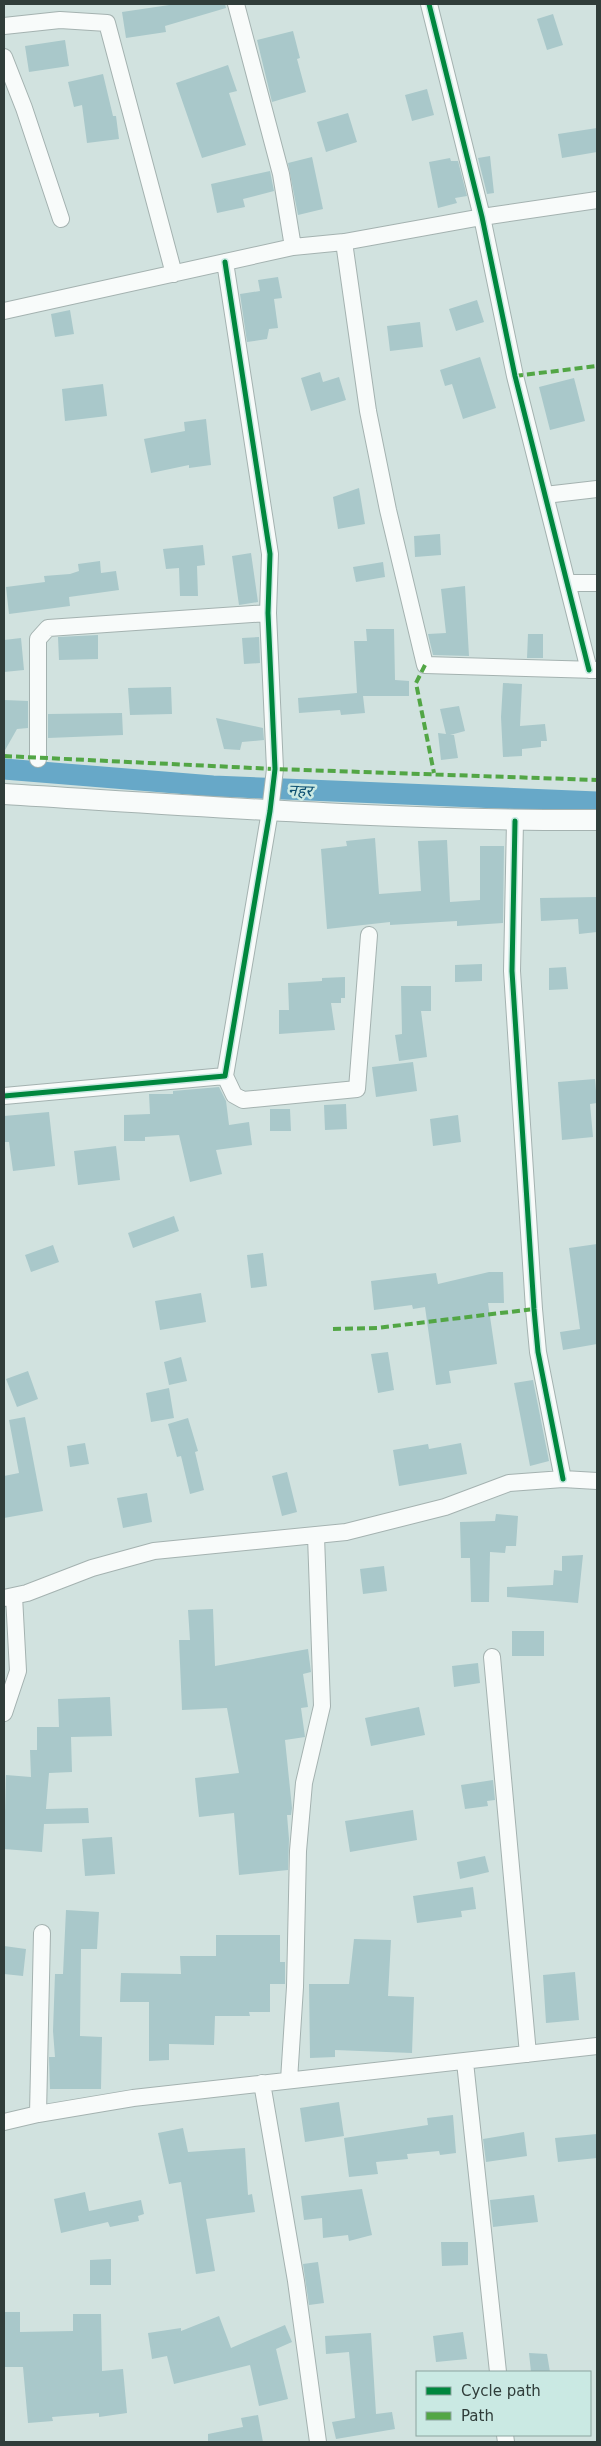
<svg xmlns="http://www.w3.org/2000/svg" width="601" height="2446" font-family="'DejaVu Sans','Noto Sans Devanagari',sans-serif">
  <rect width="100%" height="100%" fill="#d1e2df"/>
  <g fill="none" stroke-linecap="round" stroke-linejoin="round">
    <path stroke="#67a8c8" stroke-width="21" d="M 4,769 L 213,786 L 597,802"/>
  </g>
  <path fill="#a9c8ca" d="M 176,4 L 225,4 L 226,8 L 165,26 L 166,32 L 126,38 L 122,12 Z
    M 553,14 L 563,45 L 547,50 L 537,19 Z
    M 293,31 L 300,58 L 297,59 L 306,92 L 272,102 L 257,40 Z
    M 65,40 L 69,66 L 29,72 L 25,46 Z
    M 228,65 L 237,91 L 229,93 L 246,145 L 202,158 L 176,83 Z
    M 103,74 L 113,116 L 116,116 L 119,139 L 87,143 L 82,105 L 74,107 L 68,82 Z
    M 427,89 L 434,115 L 412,121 L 405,95 Z
    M 348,113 L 357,142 L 326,152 L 317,122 Z
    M 597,128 L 597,152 L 562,158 L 558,134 Z
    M 490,156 L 494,193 L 487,194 L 478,158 Z
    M 312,157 L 323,209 L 298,215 L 288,163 Z
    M 450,158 L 451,161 L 458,161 L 467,196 L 455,198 L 457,203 L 438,208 L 429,162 Z
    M 270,171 L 274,191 L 243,199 L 245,207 L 217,213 L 211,184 Z
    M 278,277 L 282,298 L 274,299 L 278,328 L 269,329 L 267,339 L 247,342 L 240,294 L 260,291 L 258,280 Z
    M 477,300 L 484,322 L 456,331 L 449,309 Z
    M 70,310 L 74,334 L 55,337 L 51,314 Z
    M 420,322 L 423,347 L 390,351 L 387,326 Z
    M 480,357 L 496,408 L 463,419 L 452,384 L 445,386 L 440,370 Z
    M 320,372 L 323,382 L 339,377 L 346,400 L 311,411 L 301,378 Z
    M 574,378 L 585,421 L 550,430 L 539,387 Z
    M 103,384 L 107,416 L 65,421 L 62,389 Z
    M 206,419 L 211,465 L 189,468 L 189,465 L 151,473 L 144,439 L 185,431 L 184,422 Z
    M 359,488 L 365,524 L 338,529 L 333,497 Z
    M 440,534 L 441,555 L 415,557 L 414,536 Z
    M 203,545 L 205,565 L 197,566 L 198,596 L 180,596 L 179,568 L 166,569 L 163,549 Z
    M 251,553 L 258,602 L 239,605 L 232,556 Z
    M 100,561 L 101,573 L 116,571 L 119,590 L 69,597 L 70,606 L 9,614 L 6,587 L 45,582 L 44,576 L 70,574 L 79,571 L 78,564 Z
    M 383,562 L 385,577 L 356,582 L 353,567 Z
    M 465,586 L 469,656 L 433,655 L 428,634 L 446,633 L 441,589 Z
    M 366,629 L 394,629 L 395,680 L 409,681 L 409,696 L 363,696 L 365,713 L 341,715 L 340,710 L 299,713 L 298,698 L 357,693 L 354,641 L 367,641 Z
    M 528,634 L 543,634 L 543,658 L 527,658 Z
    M 98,635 L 98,659 L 59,660 L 58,637 Z
    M 259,637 L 260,663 L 244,664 L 242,638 Z
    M 21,638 L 24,670 L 4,672 L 4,640 Z
    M 503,683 L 522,684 L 520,726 L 545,724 L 547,741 L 541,741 L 541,747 L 522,749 L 522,756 L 503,757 L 501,717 Z
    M 171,687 L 172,714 L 130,715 L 128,688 Z
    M 4,700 L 28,701 L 28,728 L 17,729 L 4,752 Z
    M 459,706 L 465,731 L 450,735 L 454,735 L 458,758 L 441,760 L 438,733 L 446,734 L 440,709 Z
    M 122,713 L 123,735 L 48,738 L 48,714 Z
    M 216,718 L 263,728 L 264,740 L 242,742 L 240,750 L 224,749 Z
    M 375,838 L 379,894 L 421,891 L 418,841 L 447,840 L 450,902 L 480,900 L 480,846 L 504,846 L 503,923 L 457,926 L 457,921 L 390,925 L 390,922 L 327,929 L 321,849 L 347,846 L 346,841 Z
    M 597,897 L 597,932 L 579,934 L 578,919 L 541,921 L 540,898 Z
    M 482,964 L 482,981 L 455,982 L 455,965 Z
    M 566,967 L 568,989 L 549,990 L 549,968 Z
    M 345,977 L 345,998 L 341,998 L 341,1003 L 331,1003 L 335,1030 L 279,1034 L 279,1010 L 289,1010 L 288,983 L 322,981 L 322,978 Z
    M 401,986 L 431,986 L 431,1011 L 421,1011 L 427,1057 L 399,1061 L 395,1035 L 402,1034 Z
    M 413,1062 L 417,1091 L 376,1097 L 372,1067 Z
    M 595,1079 L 597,1103 L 590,1104 L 593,1137 L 562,1140 L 558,1082 Z
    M 219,1087 L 226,1101 L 229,1125 L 249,1122 L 252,1145 L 216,1150 L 222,1174 L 190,1182 L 179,1135 L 145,1137 L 145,1141 L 124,1141 L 124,1115 L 150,1114 L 149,1094 L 173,1094 L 173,1091 Z
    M 346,1104 L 347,1129 L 325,1130 L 324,1105 Z
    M 270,1109 L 290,1109 L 291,1131 L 270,1131 Z
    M 49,1112 L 55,1166 L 13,1171 L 9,1142 L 4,1142 L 4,1116 Z
    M 458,1115 L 461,1142 L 433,1146 L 430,1119 Z
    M 116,1146 L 120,1180 L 78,1185 L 74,1151 Z
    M 174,1216 L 179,1231 L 133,1248 L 128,1233 Z
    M 597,1244 L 597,1344 L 563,1350 L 560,1332 L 580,1329 L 569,1248 Z
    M 53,1245 L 59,1262 L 31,1272 L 25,1255 Z
    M 263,1253 L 267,1286 L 251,1288 L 247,1255 Z
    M 489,1272 L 503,1272 L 504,1303 L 488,1303 L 497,1364 L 449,1371 L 451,1383 L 436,1385 L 425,1307 L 413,1309 L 412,1305 L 374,1310 L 371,1281 L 436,1273 L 438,1284 Z
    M 201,1293 L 206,1322 L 160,1330 L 155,1301 Z
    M 388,1352 L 394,1390 L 378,1393 L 371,1354 Z
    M 181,1357 L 187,1381 L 169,1385 L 164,1362 Z
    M 28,1371 L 38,1399 L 17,1407 L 6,1379 Z
    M 533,1380 L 549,1461 L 530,1466 L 514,1383 Z
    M 169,1388 L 174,1418 L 151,1422 L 146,1393 Z
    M 25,1417 L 43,1511 L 4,1518 L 4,1476 L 19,1473 L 9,1420 Z
    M 188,1418 L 198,1451 L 195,1452 L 204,1490 L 190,1494 L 181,1456 L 177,1457 L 168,1424 Z
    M 85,1443 L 89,1464 L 70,1467 L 67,1446 Z
    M 461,1443 L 467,1474 L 399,1486 L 393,1450 L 428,1444 L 429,1449 Z
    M 287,1472 L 297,1512 L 282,1516 L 272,1476 Z
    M 147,1493 L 152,1522 L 123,1528 L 117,1498 Z
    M 496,1514 L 518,1516 L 516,1546 L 506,1546 L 505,1553 L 490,1552 L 489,1602 L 471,1602 L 470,1558 L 461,1558 L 460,1522 L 495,1521 Z
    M 583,1555 L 578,1603 L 507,1597 L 507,1587 L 553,1585 L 554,1570 L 562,1571 L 562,1556 Z
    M 384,1566 L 387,1591 L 363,1594 L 360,1569 Z
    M 213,1609 L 215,1666 L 308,1649 L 311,1672 L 303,1674 L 308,1707 L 301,1708 L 305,1737 L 285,1740 L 292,1808 L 291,1815 L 287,1815 L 289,1839 L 288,1870 L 239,1875 L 234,1813 L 199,1817 L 195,1778 L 239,1773 L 227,1708 L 182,1710 L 179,1640 L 190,1640 L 188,1610 Z
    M 512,1631 L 544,1631 L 544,1656 L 512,1656 Z
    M 478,1663 L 480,1683 L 454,1687 L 452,1666 Z
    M 110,1697 L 112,1736 L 71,1737 L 72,1772 L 49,1773 L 46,1809 L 88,1808 L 89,1823 L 44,1824 L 42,1852 L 4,1849 L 6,1775 L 31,1777 L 30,1750 L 37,1750 L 37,1727 L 59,1727 L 58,1699 Z
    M 419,1707 L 425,1735 L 371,1746 L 365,1718 Z
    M 493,1780 L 495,1800 L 487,1801 L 488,1806 L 465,1809 L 461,1785 Z
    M 413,1810 L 417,1840 L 350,1852 L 345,1821 Z
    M 112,1837 L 115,1874 L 85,1876 L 82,1839 Z
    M 485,1856 L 489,1872 L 460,1879 L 457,1862 Z
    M 473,1887 L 476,1909 L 461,1911 L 462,1917 L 417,1923 L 413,1896 Z
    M 66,1910 L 99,1912 L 97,1949 L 81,1949 L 80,2036 L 102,2037 L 101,2089 L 50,2089 L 49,2057 L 55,2057 L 53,2031 L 55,1974 L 63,1974 Z
    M 216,1935 L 280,1935 L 280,1962 L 285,1962 L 285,1984 L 270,1984 L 270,2012 L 249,2012 L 250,2016 L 215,2016 L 214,2045 L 169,2044 L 169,2060 L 149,2061 L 149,2002 L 120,2002 L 121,1973 L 181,1974 L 180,1956 L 216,1956 Z
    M 354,1939 L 391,1940 L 388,1996 L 414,1997 L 412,2053 L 335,2050 L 335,2057 L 310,2058 L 309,1984 L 349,1984 Z
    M 4,1946 L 26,1949 L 23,1976 L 4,1974 Z
    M 575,1972 L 579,2020 L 546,2023 L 543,1975 Z
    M 339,2102 L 344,2136 L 305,2142 L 300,2108 Z
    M 453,2115 L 456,2153 L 440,2155 L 439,2151 L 407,2154 L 408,2159 L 376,2162 L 378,2174 L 349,2177 L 344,2138 L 428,2125 L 427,2118 Z
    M 183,2128 L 188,2152 L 245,2148 L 248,2195 L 252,2194 L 255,2212 L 206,2219 L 215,2271 L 196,2274 L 181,2182 L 169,2184 L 158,2133 Z
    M 524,2132 L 527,2156 L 486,2162 L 483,2139 Z
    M 597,2134 L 597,2158 L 558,2162 L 555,2138 Z
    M 362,2189 L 372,2235 L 349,2241 L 348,2235 L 323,2238 L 322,2218 L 304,2220 L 301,2196 Z
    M 85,2192 L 89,2211 L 141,2200 L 144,2214 L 138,2216 L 139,2221 L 110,2227 L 108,2222 L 61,2233 L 54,2199 Z
    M 534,2195 L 538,2222 L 493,2227 L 490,2200 Z
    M 441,2242 L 468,2242 L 468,2265 L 442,2266 Z
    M 111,2259 L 111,2285 L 90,2285 L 90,2260 Z
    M 318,2262 L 324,2303 L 309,2305 L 303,2264 Z
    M 4,2312 L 20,2312 L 20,2332 L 73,2331 L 73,2314 L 101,2314 L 102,2371 L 123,2369 L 127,2413 L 99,2417 L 99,2413 L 52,2417 L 53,2421 L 28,2423 L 23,2367 L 4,2367 Z
    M 219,2316 L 231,2348 L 285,2325 L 292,2342 L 276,2349 L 288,2399 L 259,2406 L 250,2365 L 174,2384 L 167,2356 L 152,2359 L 148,2333 L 181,2328 L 181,2331 Z
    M 463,2332 L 467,2359 L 436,2362 L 433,2336 Z
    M 371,2333 L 376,2414 L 392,2412 L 395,2429 L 336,2439 L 332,2422 L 355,2418 L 349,2352 L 326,2354 L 325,2336 Z
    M 529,2353 L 547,2354 L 550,2372 L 531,2372 Z
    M 258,2415 L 263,2442 L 208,2442 L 208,2434 L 243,2427 L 241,2418 Z"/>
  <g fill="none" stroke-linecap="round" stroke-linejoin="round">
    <g stroke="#a4b2b0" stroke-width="18">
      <path id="minor" d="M 236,4 L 281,174 L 293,247
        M 429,4 L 482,217 L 515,376 L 589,670
        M 4,26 L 60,20 L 107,23 L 174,274
        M 4,57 L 24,108 L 61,219
        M 344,242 L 368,411 L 388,510 L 425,665 L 597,670
        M 4,311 L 293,247 L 344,242 L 482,217 L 597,200
        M 545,495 L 597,489
        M 567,583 L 597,583
        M 38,759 L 38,639 L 48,628 L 268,613
        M 515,821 L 512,971 L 534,1309 L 538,1352 L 563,1479
        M 225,1076 L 234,1095 L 243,1100 L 357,1089 L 369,935
        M 4,1096 L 225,1076 L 270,811 L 275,769 L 268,613 L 270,554 L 225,262
        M 4,1598 L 27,1593 L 92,1568 L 154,1551 L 346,1532 L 445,1507 L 509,1483 L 563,1479 L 597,1481
        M 492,1657 L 528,2054
        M 4,1713 L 18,1671 L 14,1596
        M 465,2062 L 498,2372
        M 289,2080 L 295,1987 L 298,1851 L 304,1783 L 322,1706 L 316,1536
        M 262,2083 L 296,2281 L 318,2442
        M 38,2114 L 42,1933
        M 4,2122 L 38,2114 L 133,2098 L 597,2046
        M 505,2435 L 506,2442"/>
    </g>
    <g stroke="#a4b2b0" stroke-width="22">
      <path id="tertiary" d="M 4,794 C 201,806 399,821 597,820"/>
    </g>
    <use href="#minor" stroke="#f8fbfa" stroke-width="16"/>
    <use href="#tertiary" stroke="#f8fbfa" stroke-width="20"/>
    <path stroke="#52a645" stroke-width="4" stroke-dasharray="8 4" stroke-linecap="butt" d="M 515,376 L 597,366
      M 425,665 L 416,683 L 434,773
      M 4,756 L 275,769 L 597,780
      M 333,1329 L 377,1328 L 534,1309"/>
    <g stroke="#cae9e3" stroke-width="8">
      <path id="cycleway" d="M 429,4 L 482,217 L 515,376 L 589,670
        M 515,821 L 512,971 L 534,1309 L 538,1352 L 563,1479
        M 4,1096 L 225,1076 L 270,811 L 275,769 L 268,613 L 270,554 L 225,262"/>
    </g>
    <use href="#cycleway" stroke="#00873e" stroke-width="5"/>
  </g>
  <g text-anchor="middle" stroke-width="5" stroke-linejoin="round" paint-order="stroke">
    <g font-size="16" font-style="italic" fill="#0e5172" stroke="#cae9e3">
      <text transform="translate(300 790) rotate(2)" y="6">नहर</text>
    </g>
  </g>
  <rect width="601" height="2446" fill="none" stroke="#303d3a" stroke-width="10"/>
  <rect x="416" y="2371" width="175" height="65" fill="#cae9e3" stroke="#8ca49f"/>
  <rect x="426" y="2387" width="25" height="8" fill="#00873e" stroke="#8ca49f"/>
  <text x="461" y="2396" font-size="15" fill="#303d3a">Cycle path</text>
  <rect x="426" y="2412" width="25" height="8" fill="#52a645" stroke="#8ca49f"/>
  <text x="461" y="2421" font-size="15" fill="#303d3a">Path</text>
</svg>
